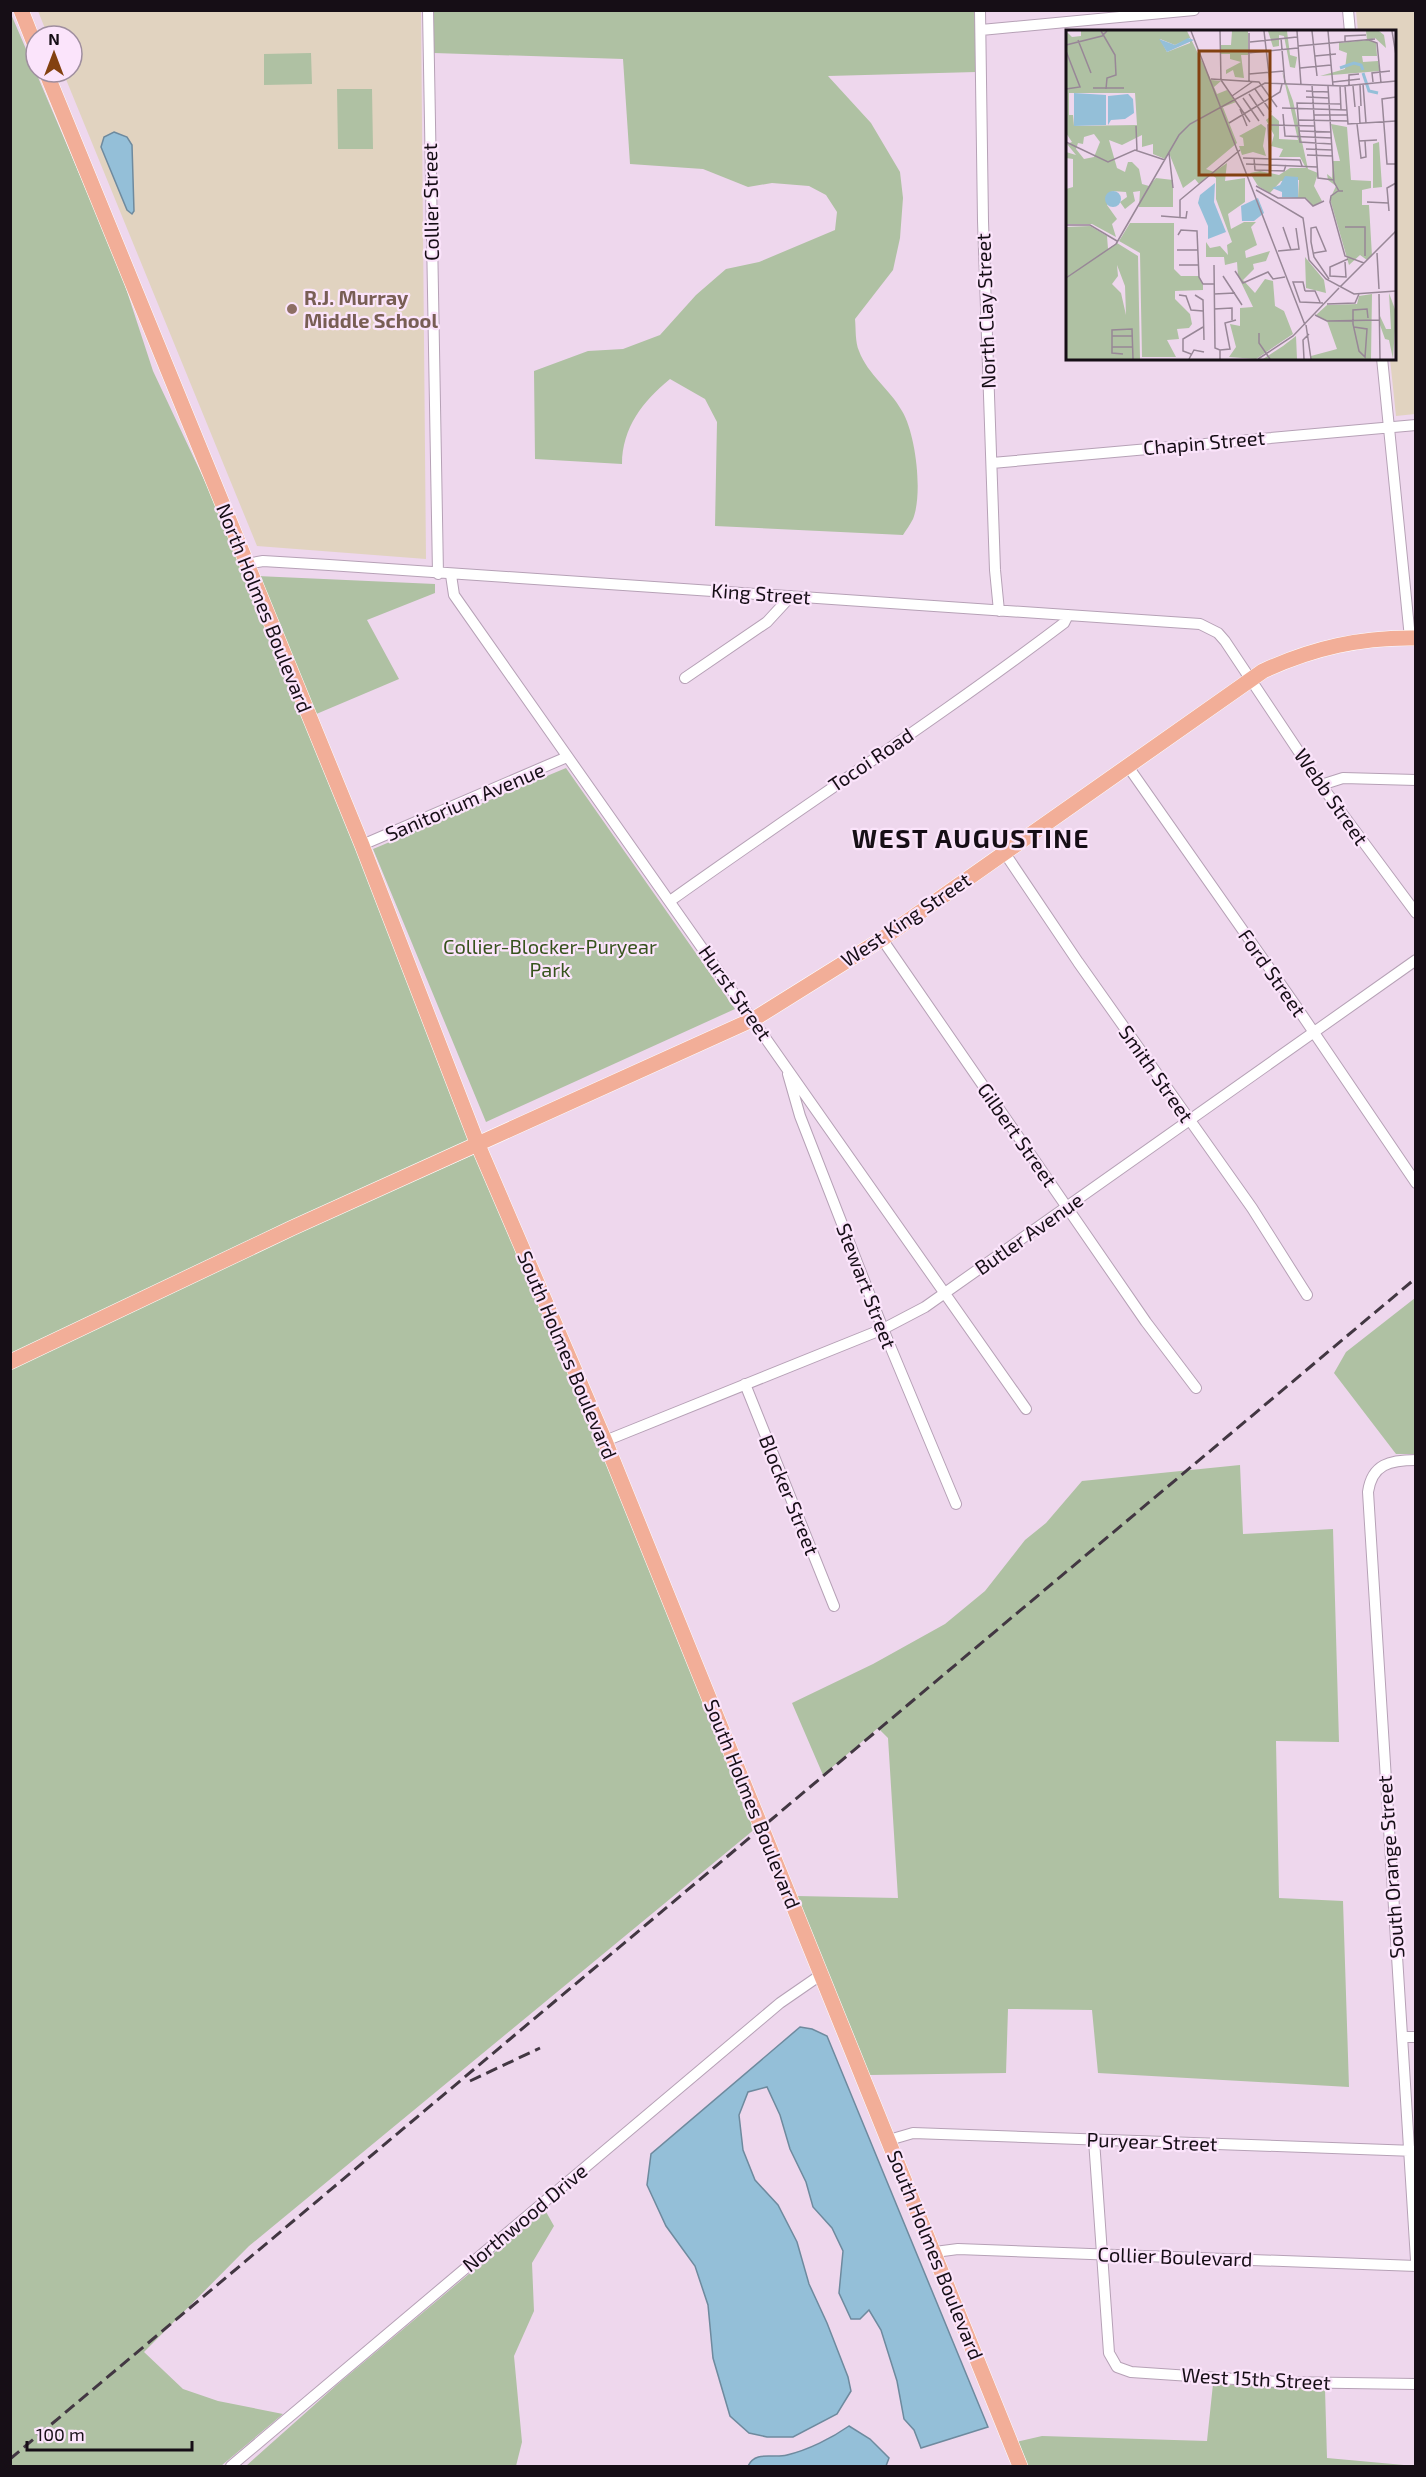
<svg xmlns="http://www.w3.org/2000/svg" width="1426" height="2477" font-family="'Exo 2',sans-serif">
  <rect width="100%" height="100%" fill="#eed7ed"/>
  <path fill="#e1d3c0" d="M 38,11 L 421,11 L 426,559 L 257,546 L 63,72 L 72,72 L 72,36 L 48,36 Z
    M 1356,11 L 1415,11 L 1415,414 L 1396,416 L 1390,359 L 1394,358 L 1394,32 L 1358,31 Z"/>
  <path fill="#afc1a3" d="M 434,11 L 975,11 L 976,72 L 828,76 L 871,123 L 900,172 L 903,198 L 900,238 L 893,270 L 855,319 C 856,329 855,342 859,351 C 868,375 890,389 902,411 C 916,434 923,494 913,519 C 910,525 906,530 903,535 L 715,526 L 717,422 L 705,399 L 670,379 C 643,401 622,428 622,464 L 535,459 L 534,371 L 588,351 L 623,349 L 660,335 L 696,295 L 726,269 L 759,262 L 835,230 L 837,212 L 826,195 L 809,186 L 772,183 L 748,187 L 703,169 L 630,164 L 623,59 L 434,53 Z
    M 11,14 L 119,267 L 153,371 L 216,505 L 357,848 L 470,1142 L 11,1355 Z
    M 311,53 L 312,84 L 264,85 L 264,54 Z
    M 337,89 L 372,89 L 373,149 L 338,149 Z
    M 257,576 L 435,584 L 435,593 L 367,620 L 399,679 L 314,715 Z
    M 566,768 L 735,1009 L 486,1122 L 373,849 Z
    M 475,1154 L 600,1444 L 756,1828 L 249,2246 L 144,2352 L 183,2389 L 218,2401 L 283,2414 L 221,2466 L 11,2466 L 11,1369 L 294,1234 Z
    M 1415,1298 L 1415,1454 L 1396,1454 L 1334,1373 L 1346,1352 Z
    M 1240,1465 L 1243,1534 L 1333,1529 L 1339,1742 L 1276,1741 L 1279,1898 L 1343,1901 L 1349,2087 L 1098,2073 L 1092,2010 L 1008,2009 L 1006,2073 L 869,2075 L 796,1896 L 898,1898 L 888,1738 L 878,1728 L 823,1775 L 792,1703 L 873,1664 L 945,1624 L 985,1591 L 1025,1540 L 1046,1523 L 1082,1481 Z
    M 545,2210 L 554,2226 L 532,2263 L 534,2311 L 514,2356 L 522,2442 L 516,2466 L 246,2466 L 339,2383 Z
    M 1213,2384 L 1325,2389 L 1327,2458 L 1415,2466 L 1025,2466 L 1016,2442 L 1042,2436 L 1207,2441 Z"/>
  <path fill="#94bfd8" stroke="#6e8a9e" stroke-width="1.5" d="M 114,132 L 127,137 L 132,145 L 134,211 L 132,214 L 127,210 L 101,147 L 104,137 Z
    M 800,2027 L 812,2029 L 827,2036 L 988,2427 L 921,2448 L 914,2430 L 904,2419 L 897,2381 L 881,2330 L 869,2310 L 860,2319 L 851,2319 L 839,2293 L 843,2251 L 832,2228 L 813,2207 L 806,2182 L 790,2149 L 780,2115 L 767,2087 L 748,2092 L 739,2115 L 743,2150 L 755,2180 L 778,2205 L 797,2242 L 809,2284 L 827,2323 L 848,2377 L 851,2391 L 837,2414 L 793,2437 L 767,2437 L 749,2433 L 730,2416 L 713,2358 L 708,2305 L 695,2266 L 666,2226 L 647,2185 L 651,2154 Z
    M 849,2426 L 870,2439 L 889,2458 L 886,2466 L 748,2466 C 756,2450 773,2459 787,2455 C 808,2450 832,2438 849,2426 Z"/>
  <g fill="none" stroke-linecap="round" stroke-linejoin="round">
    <g stroke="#b6a1b6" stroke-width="12">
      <path id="minor" d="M 428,10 L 438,574
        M 980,10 L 983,221 L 995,570 L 999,611
        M 1348,10 L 1350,32
        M 981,30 L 1194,10
        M 1382,358 L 1410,638
        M 992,463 L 1416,425
        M 246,564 L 263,561 L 329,565 L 1200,624 L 1218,633 L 1225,641 L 1321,785 L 1416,913
        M 451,575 L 454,595 L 1026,1409
        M 685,678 L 767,622 L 791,596
        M 1127,765 L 1298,1009 L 1416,1183
        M 1321,785 L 1343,778 L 1416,780
        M 362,845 L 567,757
        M 1004,852 L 1078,962 L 1252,1208 L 1307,1295
        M 670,901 C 800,808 936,720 1064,623 L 1068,615
        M 882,939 L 1146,1322 L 1196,1388
        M 788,1074 L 800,1116 L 883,1329 L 956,1504
        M 745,1384 L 834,1606
        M 605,1441 L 883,1329 L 925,1307 L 1416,960
        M 1416,1460 C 1390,1460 1372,1464 1368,1492 L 1416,2260
        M 1402,2037 L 1416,2037
        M 889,2140 L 913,2133 L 1415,2151
        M 1094,2140 L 1109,2353 L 1117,2367 L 1131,2372 L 1279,2382 L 1416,2384
        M 935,2252 L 958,2249 L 1416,2266
        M 231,2466 L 780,2003 L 822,1974"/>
    </g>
    <g stroke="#fff" stroke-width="16">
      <path id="primary" d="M 21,10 L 36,48
        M 46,72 L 362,845 L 478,1145 L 605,1441 L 1020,2466
        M 10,1362 L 292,1228 L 754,1019 L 882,939 L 1263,671 C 1313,648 1361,637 1416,638"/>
    </g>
    <use href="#minor" stroke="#fff" stroke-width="10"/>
    <use href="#primary" stroke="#f2ae98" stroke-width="15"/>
    <path stroke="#423742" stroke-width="3" stroke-dasharray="12 6" stroke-linecap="butt" d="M 470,2081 L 540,2048
      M 10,2459 L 1416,1278"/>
  </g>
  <circle fill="#8d6e63" stroke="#fbe4fb" stroke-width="2" cx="292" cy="309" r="6"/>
  <g text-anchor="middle" stroke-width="4.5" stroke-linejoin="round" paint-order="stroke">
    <g font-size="20" fill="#160e16" stroke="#fbe4fb">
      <text transform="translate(431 202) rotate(-91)" y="7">Collier Street</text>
      <text transform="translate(986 311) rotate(-92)" y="7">North Clay Street</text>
      <text transform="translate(1204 443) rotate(-5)" y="7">Chapin Street</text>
      <text transform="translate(761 594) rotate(4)" y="7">King Street</text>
      <text transform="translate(264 608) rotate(68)" y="7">North Holmes Boulevard</text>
      <text transform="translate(871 760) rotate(-34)" y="7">Tocoi Road</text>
      <text transform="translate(1331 797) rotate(55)" y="7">Webb Street</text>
      <text transform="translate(465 802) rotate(-23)" y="7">Sanitorium Avenue</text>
      <text transform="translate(906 920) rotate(-34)" y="7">West King Street</text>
      <text transform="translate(1272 973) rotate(55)" y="7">Ford Street</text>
      <text transform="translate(735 993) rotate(55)" y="7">Hurst Street</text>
      <text transform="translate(1156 1074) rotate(55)" y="7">Smith Street</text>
      <text transform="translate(1017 1135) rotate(55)" y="7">Gilbert Street</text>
      <text transform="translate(1029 1234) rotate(-35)" y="7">Butler Avenue</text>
      <text transform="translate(866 1286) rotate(69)" y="7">Stewart Street</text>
      <text transform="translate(567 1355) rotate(67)" y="7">South Holmes Boulevard</text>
      <text transform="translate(789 1495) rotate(68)" y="7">Blocker Street</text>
      <text transform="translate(752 1804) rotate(68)" y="7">South Holmes Boulevard</text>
      <text transform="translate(1391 1867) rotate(-94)" y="7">South Orange Street</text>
      <text transform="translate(1152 2142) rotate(2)" y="7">Puryear Street</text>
      <text transform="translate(525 2218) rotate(-40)" y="7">Northwood Drive</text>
      <text transform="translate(935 2255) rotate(68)" y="7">South Holmes Boulevard</text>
      <text transform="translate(1175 2257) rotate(2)" y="7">Collier Boulevard</text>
      <text transform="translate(1256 2379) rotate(3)" y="7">West 15th Street</text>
    </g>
    <g font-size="20" font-weight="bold" fill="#785e54" stroke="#fbe4fb" text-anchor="start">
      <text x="304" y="305">R.J. Murray<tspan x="304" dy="23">Middle School</tspan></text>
    </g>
    <g font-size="20" fill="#37531d" stroke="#fbe4fb">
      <text x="550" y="954">Collier-Blocker-Puryear<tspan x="550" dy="23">Park</tspan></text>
    </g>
    <g font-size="26" font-weight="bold" letter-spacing="1.5" fill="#160e16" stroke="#fbe4fb">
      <text x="971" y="848">WEST AUGUSTINE</text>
    </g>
  </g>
  <g transform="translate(1066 30)">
    <rect width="330" height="330" fill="#eed7ed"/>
    <path d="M 0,1 L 6,7 L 15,6 L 15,1 L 121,1 L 145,50 L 155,51 L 148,57 L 151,64 L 161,60 L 170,72 L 157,77 L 153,67 L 171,113 L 140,139 L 148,142 L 161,133 L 159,151 L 179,148 L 179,172 L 162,184 L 165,199 L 178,192 L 190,192 L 185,197 L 191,215 L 179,221 L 180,228 L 204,221 L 200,231 L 187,234 L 188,239 L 177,250 L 189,263 L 199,249 L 207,251 L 209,276 L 218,281 L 227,304 L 190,329 L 163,327 L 170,317 L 164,294 L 174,296 L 174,278 L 187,277 L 172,246 L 171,232 L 159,235 L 158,227 L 140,227 L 140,212 L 144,218 L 154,216 L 162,225 L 161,215 L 166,212 L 150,169 L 150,148 L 145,144 L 133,154 L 129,149 L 117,158 L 103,123 L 99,129 L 87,124 L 87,114 L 76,117 L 76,105 L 56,115 L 43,110 L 51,138 L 59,142 L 62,132 L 66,132 L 73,139 L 76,154 L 83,156 L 90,148 L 107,150 L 107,177 L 73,177 L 74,161 L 67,162 L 69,171 L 59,179 L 54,172 L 61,167 L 60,162 L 46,161 L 41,175 L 51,189 L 46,194 L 50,207 L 26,194 L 0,194 L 0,159 L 7,157 L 7,129 L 0,128 L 0,122 L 10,125 L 1,114 L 6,112 L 0,103 ZM 124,8 L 124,13 L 101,22 L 94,9 L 109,15 ZM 3,63 L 69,63 L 71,95 L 8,96 L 7,85 L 3,85 ZM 28,104 L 34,112 L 28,127 L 18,129 L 10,119 L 12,113 L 17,114 L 18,107 ZM 166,1 L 182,1 L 182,25 L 175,25 L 178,48 L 169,47 L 167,40 L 160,44 L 160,40 L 175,32 L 164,29 L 164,24 L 155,24 L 155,15 L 165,15 ZM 202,1 L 221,1 L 224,25 L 231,27 L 229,38 L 224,37 L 218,6 L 213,5 L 213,16 L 207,17 ZM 300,1 L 313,1 L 318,5 L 320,18 L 309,8 L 303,10 L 310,13 L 311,26 L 296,26 L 297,32 L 312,31 L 314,41 L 254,46 L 279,39 L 281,23 L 273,20 L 273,13 L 301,10 ZM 216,41 L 227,71 L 242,139 L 252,143 L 248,156 L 256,171 L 247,176 L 240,168 L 232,168 L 233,150 L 215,151 L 204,163 L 192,156 L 184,143 L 194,141 L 213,145 L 224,138 L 240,138 L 234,127 L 213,127 L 217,119 L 205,116 L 208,105 L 200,90 L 206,85 L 213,91 L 213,109 L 232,110 ZM 195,94 L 200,98 L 197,116 L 200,126 L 187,122 L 176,125 L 173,116 L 178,116 L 177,108 L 173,106 ZM 265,94 L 281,97 L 285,150 L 305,151 L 305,158 L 296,160 L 296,175 L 303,175 L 306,226 L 301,230 L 294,225 L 283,235 L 264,169 L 270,156 L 262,150 L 261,144 L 266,148 L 267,131 L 274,131 ZM 313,112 L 316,157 L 307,158 L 307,114 ZM 64,193 L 108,193 L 108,239 L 115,246 L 133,246 L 137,255 L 137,260 L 109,261 L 109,269 L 124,284 L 126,294 L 123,298 L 111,299 L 113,309 L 101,310 L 110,327 L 76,327 L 74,223 L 53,211 ZM 24,196 L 41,206 L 42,219 L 51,213 L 72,226 L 74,329 L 0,329 L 0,197 ZM 51,235 L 59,256 L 60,285 L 55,263 L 46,254 L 52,246 ZM 239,227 L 258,250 L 260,263 L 240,258 ZM 323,263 L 330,282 L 327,329 L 323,310 L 319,309 L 314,295 L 314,286 L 320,299 L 325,299 ZM 306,264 L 305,329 L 245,329 L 245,326 L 271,319 L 261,291 L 250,285 L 261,275 L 291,274 L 293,266 ZM 230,306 L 231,329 L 197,329 L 217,316 Z" fill="#afc1a3" fill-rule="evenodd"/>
    <path d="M 122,8 L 128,10 L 101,22 L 93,9 L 109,15 ZM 8,63 L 40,65 L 40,95 L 8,96 ZM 62,64 L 67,69 L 68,83 L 59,89 L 45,90 L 42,95 L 42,66 ZM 219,146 L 232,147 L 232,168 L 216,167 L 216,162 L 206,158 L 214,155 ZM 149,153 L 148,172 L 160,202 L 142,209 L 142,196 L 132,173 L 134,165 ZM39 169a8 8 0 1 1 16 0a8 8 0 1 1-16 0ZM 192,168 L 198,183 L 188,191 L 176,191 L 175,176 Z" fill="#94bfd8"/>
    <path fill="none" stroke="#94bfd8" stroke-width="3" d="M 274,38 L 288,33 L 295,35 L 297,40M 297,43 L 303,61 L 312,63"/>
    <path fill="none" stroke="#988797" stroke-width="1.5" d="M 35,1 L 49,25 L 50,45 L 41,48 L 40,59M 125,1 L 239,295M 154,1 L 155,50M 198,1 L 204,53M 231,1 L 235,55M 246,1 L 251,46M 262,1 L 267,56M 326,1 L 330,25M 215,8 L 219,54M 12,10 L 25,43M 303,10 L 311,13 L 315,53M 184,12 L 231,7M 279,12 L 279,6 L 300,5M 0,15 L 36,6 L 41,1M 232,16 L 309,9M 0,21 L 14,57 L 0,59M 182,23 L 232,18M 249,26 L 270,24M 234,38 L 265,35M 183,44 L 218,41M 145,49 L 193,52 L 211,77M 155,50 L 184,92M 183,52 L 183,3M 267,52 L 294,49M 307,52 L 306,43 L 324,41M 297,54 L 300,93M 246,55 L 252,148 L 268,150M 294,55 L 295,76M 262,56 L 268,152 L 273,161 L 277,161M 274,56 L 275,80M 279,56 L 282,94 L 330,91M 283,56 L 283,45 L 293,44M 287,56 L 289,77M 27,58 L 58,58M 189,59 L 205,82M 240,61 L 263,62M 183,64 L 198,86M 166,66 L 186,52M 240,67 L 263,68M 330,67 L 316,69 L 321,134 L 330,134M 177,68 L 193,91M 293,76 L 294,94M 216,78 L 281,80M 174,79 L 181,96M 217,84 L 219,106 L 266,108M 248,85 L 281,85M 233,90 L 282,91M 163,93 L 214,62 L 216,54M 291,94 L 295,128 L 300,127 L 299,111M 70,96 L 71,121M 234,101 L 265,102M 293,111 L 311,110M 0,112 L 42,132 L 69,120 L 99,130M 266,114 L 234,112 L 231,73 L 275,74M 240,119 L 266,120M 103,123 L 107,158M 241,125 L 267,126M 177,128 L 234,130 L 236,136M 188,128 L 189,140 L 218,141 L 220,135M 180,134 L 251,137M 204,141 L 202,95 L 249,96M 190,156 L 212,168 L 239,168 L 247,176 L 258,171M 190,160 L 237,188 L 243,230 L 260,249 L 288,264 L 330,261M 272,161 L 265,166 L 264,172 L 279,226 L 298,233M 301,172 L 322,173M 323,181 L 321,158 L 330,153M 95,186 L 120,188 L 121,181M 114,188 L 114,170 L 174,120M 0,195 L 24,195 L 51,211M 217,197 L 225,220M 279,197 L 299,197 L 299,226M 112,205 L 115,200 L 131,201 L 133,247 L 137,254 L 148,254M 50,214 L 113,105 L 124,94 L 199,53 L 277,56 L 330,51M 111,220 L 132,220M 212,221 L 233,219 L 230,198M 248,223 L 260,221 L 250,197 L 245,198 L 245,212 L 248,227 L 263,249M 311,223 L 313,259M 279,232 L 280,247 L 264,246 L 264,237 L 282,229M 113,235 L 133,235M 148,235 L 149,318 L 154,320 L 154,329M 169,241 L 177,253 L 202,242 L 207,249 L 219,247M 157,246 L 176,275M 0,248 L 50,214M 274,257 L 330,201M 239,261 L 237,252 L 227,252 L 234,272 L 257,273M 239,261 L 249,261 L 254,272M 148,264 L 169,263M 313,264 L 314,329M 113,265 L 120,266 L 125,280 L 137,281M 129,265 L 137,270 L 138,310M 261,274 L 289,273 L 293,264M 148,279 L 166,278 L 166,290M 249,285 L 261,291 L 313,290M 240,295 L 245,329M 288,297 L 301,299 L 299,327 L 293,321 L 287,294 L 287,280 L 301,279 L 302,288M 330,299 L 330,319M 193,303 L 193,313 L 204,329M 46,306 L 67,306M 46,317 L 67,317M 154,320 L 164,319 L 159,293 L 170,290M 57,324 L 46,323 L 46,300 L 66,299 L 67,329M 125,324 L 117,321 L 117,309 L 137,297M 123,329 L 128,320 L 138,322M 192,329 L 227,306 L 273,258M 238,329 L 237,310 L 243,304"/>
    <path fill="#834110" fill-opacity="0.15" stroke="#834110" stroke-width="3" d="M 133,21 L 204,21 L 204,145 L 133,145 Z"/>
    <rect width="330" height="330" fill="none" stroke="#160e16" stroke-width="3"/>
  </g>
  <rect width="1426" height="2477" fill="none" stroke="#160e16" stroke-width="24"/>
  <g transform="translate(54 54)"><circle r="28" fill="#fbe4fb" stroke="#9f8e9f" stroke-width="1.5"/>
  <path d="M0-4.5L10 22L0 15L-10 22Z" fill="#834110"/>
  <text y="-9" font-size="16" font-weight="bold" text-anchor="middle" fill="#160e16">N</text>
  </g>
  <path d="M27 2441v9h165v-9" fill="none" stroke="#160e16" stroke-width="3"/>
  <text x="36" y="2441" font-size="18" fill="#160e16" stroke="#fbe4fb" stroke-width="4.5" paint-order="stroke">100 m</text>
</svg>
